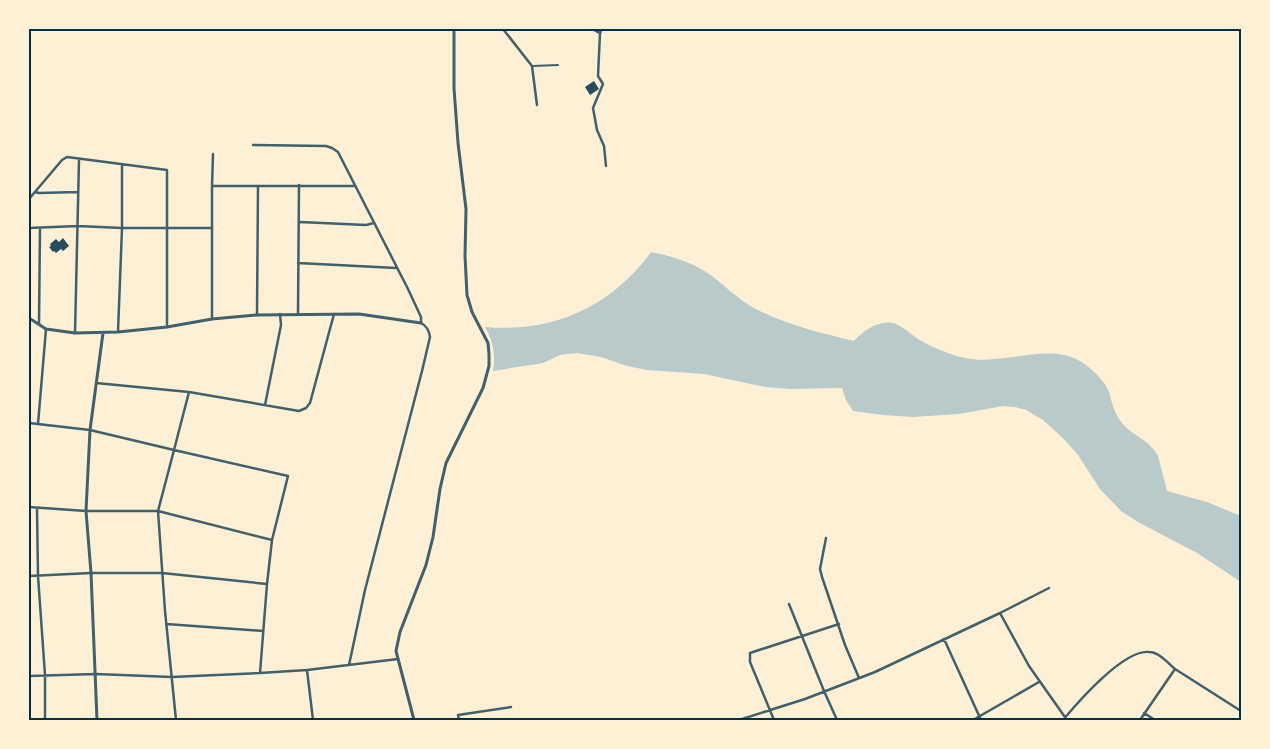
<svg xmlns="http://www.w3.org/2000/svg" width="1270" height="749" font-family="Ubuntu,sans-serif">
  <rect width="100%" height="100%" fill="#fdf0d5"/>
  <path fill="#b9caca" d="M 651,252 C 673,256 694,263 712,276 C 725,286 737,298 752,307 C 783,324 820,333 854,341 C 864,330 882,317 898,325 C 906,329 914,337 923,342 C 936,349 951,355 965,358 C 1002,366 1046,343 1078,360 C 1088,365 1105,380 1109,392 C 1112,403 1114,413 1122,423 C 1133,436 1150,440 1158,456 L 1167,491 L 1207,502 L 1241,516 L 1241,582 L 1197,553 L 1138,522 L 1121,511 L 1100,489 L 1078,455 L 1064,439 L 1043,420 L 1026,410 L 1015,407 L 1003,406 L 959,414 L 913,417 L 883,415 L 853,411 L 846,400 L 842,388 L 790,389 L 765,387 L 704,374 L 647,370 L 627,366 L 601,357 L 577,353 L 560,355 L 543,363 L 493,371 C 496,355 493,341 485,327 C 553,333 611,307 651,252 Z"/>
  <path fill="#264d5e" d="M 594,81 L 599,89 L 590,95 L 585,87 Z
    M 63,238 L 69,246 L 63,251 L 61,249 L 56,253 L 54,251 L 53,252 L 49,247 L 51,246 L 50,244 L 56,239 L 59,242 Z"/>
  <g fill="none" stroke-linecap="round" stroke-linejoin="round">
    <path stroke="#3f606c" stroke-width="2" d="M 533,66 L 558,65"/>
    <path stroke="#3f606c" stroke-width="2.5" d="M 503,29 L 532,66 L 537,105
      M 600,33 L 598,76 L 603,84 L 593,108 L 597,130 L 604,146 L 606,166
      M 253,145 L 326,146 L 332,148 L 338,152 L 408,289 L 421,317 L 421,323 C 427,326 429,330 430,337 L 422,371 L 365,590 L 349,665
      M 212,186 L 355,186
      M 35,192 L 39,193 L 78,192
      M 29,199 L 62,160 L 67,157 L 167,170 L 167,327
      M 300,222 L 366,225 L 374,223
      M 29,228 L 78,226 L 122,228 L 212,228
      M 298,263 L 396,268
      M 298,314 L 299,185
      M 257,315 L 258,186
      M 212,319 L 212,186 L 213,154
      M 39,324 L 40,228
      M 118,332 L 122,228 L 122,165
      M 75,333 L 79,160
      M 189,392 L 299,411 L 306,408 L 310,403 L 334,314
      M 265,405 L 281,325 L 280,314
      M 29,423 L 90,430 L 174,450 L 189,392 L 96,383
      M 38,424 L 46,329
      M 29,507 L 86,511 L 158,511 L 272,540 L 267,584
      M 37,508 L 38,576 L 45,675 L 45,720
      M 826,538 L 820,569 L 822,577 L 845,645 L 859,678
      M 29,576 L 91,573 L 162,573 L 267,584 L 260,673 L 307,670 L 313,720
      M 789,604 L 824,691 L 837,720
      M 1000,613 L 1029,666 L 1067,720
      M 166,624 L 263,631
      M 944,639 L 981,720
      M 307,670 L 398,659
      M 29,676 L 96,674 L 172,677 L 259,673
      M 1144,713 L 1155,720
      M 176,720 L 165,611 L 158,511 L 174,450 L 288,476 L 272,540
      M 459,720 L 458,715 L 511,707
      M 739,720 L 805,699 L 875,672 L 1000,613 L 1049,588
      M 774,720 L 750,662 L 750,653 L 839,624
      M 973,720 L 1039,682
      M 1063,720 C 1078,702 1124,649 1149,652 C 1159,652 1168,663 1175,669
      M 1140,720 L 1175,669 L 1241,711"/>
    <path stroke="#3f606c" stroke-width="3" d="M 593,29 L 600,33 L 601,29
      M 29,318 L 46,329 L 75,333 L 118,332 L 167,327 L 212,319 L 257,315 L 359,314 L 421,323
      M 97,720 L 91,573 L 86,511 L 90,430 L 103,333
      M 414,720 L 396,651 L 400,632 L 426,565 L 433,537 L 440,489 L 446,463 L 483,388 L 489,366 L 489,354 L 488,343 L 472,312 L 467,295 L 465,256 L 466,209 L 458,143 L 454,88 L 454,29"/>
  </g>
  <rect width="1270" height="749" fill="none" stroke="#fdf0d5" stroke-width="60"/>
  <rect x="30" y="30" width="1210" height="689" fill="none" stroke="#003049" stroke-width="2"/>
</svg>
